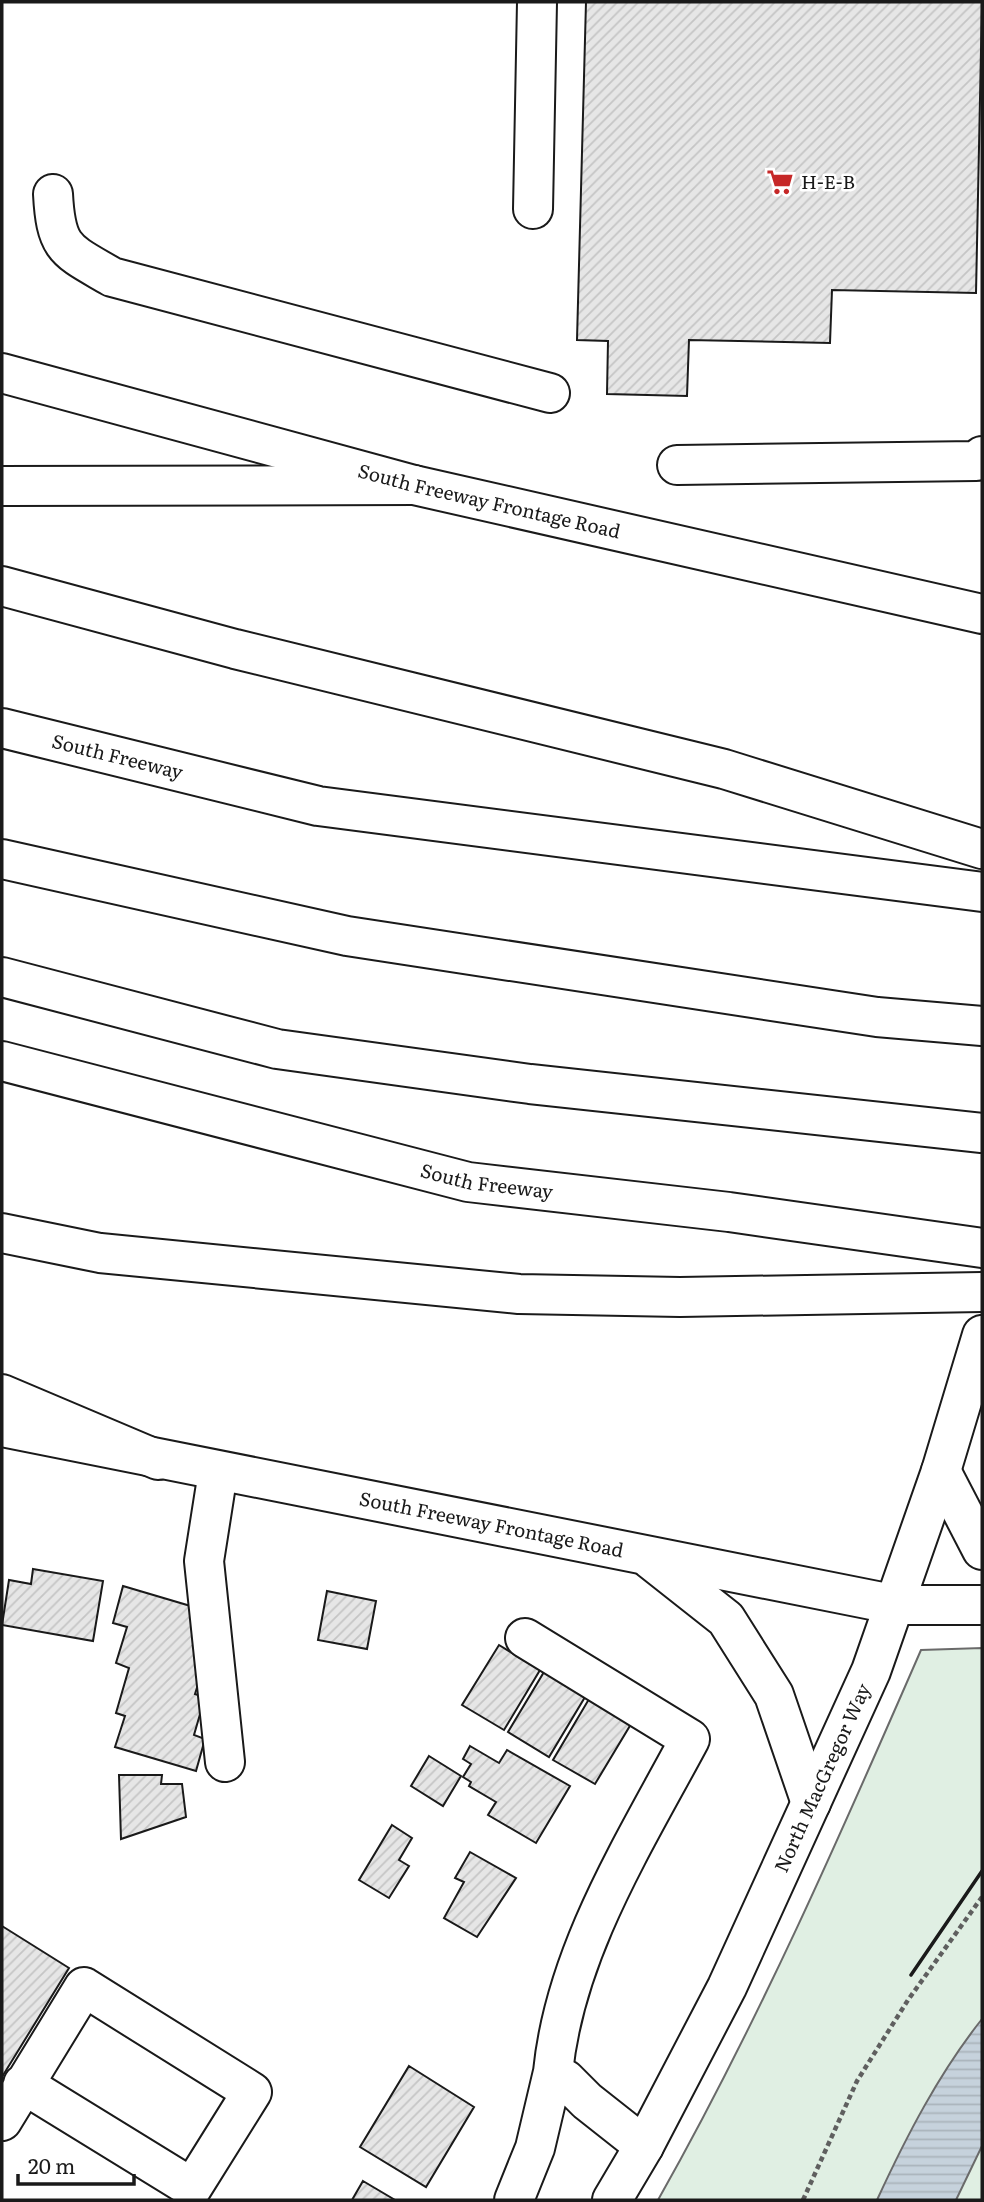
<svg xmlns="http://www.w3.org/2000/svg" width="984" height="2202" font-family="Literata,serif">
  <defs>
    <pattern id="water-rules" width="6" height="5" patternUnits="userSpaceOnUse" patternTransform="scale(1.75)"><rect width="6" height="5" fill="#c6d2dc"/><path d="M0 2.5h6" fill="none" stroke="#aab4bc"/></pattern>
    <pattern id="building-hatch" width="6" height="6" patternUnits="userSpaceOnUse" patternTransform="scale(1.75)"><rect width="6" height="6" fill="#e6e6e6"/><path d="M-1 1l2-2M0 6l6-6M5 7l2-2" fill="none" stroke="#c5c5c5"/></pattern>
  </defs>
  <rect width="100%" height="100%" fill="#fff"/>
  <path fill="#e0efe3" stroke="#6a6a6a" stroke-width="2" d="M 982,1648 L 982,2200 L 658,2200 C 758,2023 840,1836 921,1650 Z"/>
  <path fill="url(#water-rules)" stroke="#6a6a6a" stroke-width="2" d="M 982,2019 L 982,2146 L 956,2200 L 877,2200 C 906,2137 939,2073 982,2019 Z"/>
  <path fill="url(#building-hatch)" stroke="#1a1a1a" stroke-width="2" d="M 586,2 L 982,2 L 976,293 L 832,290 L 830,343 L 689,340 L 687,396 L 607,394 L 608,341 L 577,340 Z
    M 33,1569 L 103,1581 L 93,1641 L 2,1625 L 9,1580 L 31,1584 Z
    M 123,1586 L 204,1610 L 193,1645 L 209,1649 L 195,1694 L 205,1697 L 194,1735 L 205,1739 L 196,1771 L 115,1747 L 125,1716 L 116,1713 L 129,1668 L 116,1663 L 127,1627 L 113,1623 Z
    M 327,1591 L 376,1601 L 367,1649 L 318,1640 Z
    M 499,1645 L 540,1670 L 504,1730 L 462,1705 Z
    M 544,1672 L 585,1697 L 549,1757 L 508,1732 Z
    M 589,1699 L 631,1724 L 595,1784 L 553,1760 Z
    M 470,1746 L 499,1763 L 507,1750 L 570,1786 L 536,1843 L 488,1815 L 496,1802 L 469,1786 L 471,1782 L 463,1777 L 471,1764 L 463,1759 Z
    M 429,1756 L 461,1776 L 443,1806 L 411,1786 Z
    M 119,1775 L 162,1775 L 161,1784 L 182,1784 L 186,1817 L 121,1839 Z
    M 392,1825 L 412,1838 L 399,1860 L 409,1866 L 389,1898 L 359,1880 Z
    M 470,1852 L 516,1878 L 477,1937 L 444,1918 L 464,1882 L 455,1878 Z
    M 2,1926 L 69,1968 L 2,2077 Z
    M 409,2066 L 474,2107 L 426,2187 L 360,2147 Z
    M 363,2181 L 395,2200 L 352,2200 Z"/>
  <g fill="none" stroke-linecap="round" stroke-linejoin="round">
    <g stroke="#1a1a1a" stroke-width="42">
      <path id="minor" d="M 53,194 C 56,250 66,250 112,277 L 550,393
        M 533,209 L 537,2
        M 677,465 L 976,461 L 982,456
        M 218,1472 L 204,1561 L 225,1762
        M 525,1638 L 690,1739 C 634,1844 565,1952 553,2072 L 566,2080 L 587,2101 L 644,2146
        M 2,2121 L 84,1987 L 252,2092 L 192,2188 L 23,2084
        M 514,2200 L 535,2148 L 553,2072"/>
    </g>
    <g stroke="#1a1a1a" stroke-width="42">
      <g id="major">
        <path id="s1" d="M 2,373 L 414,485 L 982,614"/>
        <path id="s2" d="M 2,1427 L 897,1605 L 982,1605"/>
        <path d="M 941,1471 L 982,1550"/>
        <path d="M 650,1559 L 726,1619 L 774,1695 L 811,1803"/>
        <path id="s3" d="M 612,2200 L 644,2146 L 727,1987 L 871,1671 L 941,1471 L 982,1335"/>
      </g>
    </g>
    <g stroke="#1a1a1a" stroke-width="42">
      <g id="highway">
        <path d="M 2,486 L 414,485"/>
        <path d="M 2,586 L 235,649 L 724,769 L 982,849"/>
        <path id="s4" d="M 2,728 L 318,806 L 982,892"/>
        <path d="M 2,859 L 347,936 L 877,1017 L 982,1026"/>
        <path d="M 2,977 L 277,1049 L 530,1084 L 982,1133"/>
        <path id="s5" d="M 2,1061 L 468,1182 L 729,1212 L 982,1248"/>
        <path d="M 2,1233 L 100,1253 L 519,1294 L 680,1297 L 982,1292"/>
        <path d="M 2,1394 L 158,1460"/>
      </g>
    </g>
    <path stroke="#5f5f5f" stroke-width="4.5" stroke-dasharray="5 3.5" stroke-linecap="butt" d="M 803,2200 L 857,2081 L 908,2000 L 982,1897"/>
    <use href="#minor" stroke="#fff" stroke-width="38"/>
    <use href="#major" stroke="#fff" stroke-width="38"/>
    <use href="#highway" stroke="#fff" stroke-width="38"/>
    <path stroke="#1a1a1a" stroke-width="3.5" d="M 911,1975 L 982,1871"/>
  </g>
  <defs>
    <g id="supermarket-bare" transform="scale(2.1)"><path d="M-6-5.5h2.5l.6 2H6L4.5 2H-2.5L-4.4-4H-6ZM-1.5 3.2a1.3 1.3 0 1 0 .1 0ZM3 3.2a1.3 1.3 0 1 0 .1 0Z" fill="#c62828" stroke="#fff" stroke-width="2.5" paint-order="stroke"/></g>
  </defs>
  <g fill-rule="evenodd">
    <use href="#supermarket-bare" x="780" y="182"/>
  </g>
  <g text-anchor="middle" stroke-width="5" stroke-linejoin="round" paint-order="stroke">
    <g font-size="19" fill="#1a1a1a" stroke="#fff" text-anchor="start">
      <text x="801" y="189">H-E-B</text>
    </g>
    <g font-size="19" fill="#1a1a1a" stroke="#fff">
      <text dy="7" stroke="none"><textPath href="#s1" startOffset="504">South Freeway Frontage Road</textPath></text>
      <text dy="7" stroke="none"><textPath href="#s4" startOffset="119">South Freeway</textPath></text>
      <text dy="7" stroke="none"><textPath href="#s5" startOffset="500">South Freeway</textPath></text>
      <text dy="7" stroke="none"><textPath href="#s2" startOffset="499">South Freeway Frontage Road</textPath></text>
      <text dy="7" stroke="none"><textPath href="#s3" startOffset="472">North MacGregor Way</textPath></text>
    </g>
  </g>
  <rect width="984" height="2202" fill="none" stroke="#1a1a1a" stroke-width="7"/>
  <path d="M18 2174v10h116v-10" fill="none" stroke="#1a1a1a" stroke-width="3.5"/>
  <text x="28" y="2174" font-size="21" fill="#1a1a1a" stroke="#ffffff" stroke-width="5" paint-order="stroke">20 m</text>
</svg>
